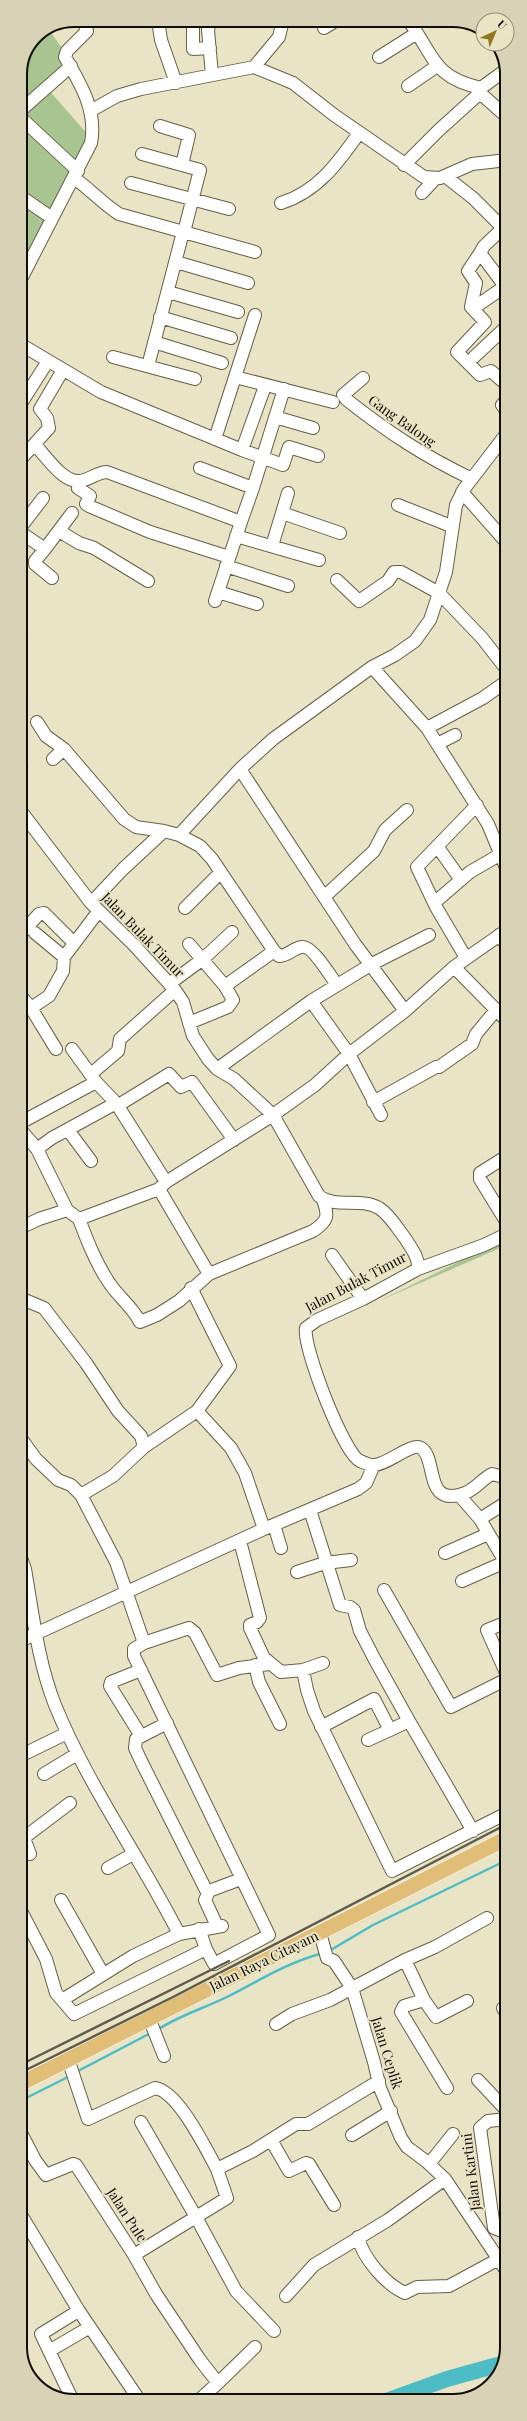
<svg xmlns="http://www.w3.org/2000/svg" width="527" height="2421" font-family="'Playfair Display',serif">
  <rect width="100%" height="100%" fill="#eae4c6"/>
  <path fill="#a8c591" d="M 44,33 L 52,34 L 70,60 L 47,88 L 97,145 L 20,271 L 20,74 L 36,36 Z
    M 507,1238 L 507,1245 L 379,1301 Z"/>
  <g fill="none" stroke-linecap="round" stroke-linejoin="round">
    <path stroke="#4ebcc4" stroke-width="2.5" d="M 329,1951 L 373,1925 L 507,1860
      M 157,2030 C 180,2015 205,2008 229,1996 C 260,1980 289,1962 323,1953
      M 76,2072 L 151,2033
      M 20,2101 L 70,2076"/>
    <path stroke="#4ebcc4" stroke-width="16" d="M 386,2401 L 447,2379 L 501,2364"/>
    <g stroke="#645f45" stroke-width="14">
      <path id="minor" d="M 158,20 L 161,40 L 176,83
        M 193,20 L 193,49 L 210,48
        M 210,20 L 208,30 L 212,75
        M 408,20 C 435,56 432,77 481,88
        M 324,28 L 337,20
        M 379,57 L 417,33
        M 254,67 L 279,37 L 283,20
        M 408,86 L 437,66
        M 481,88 L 507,69
        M 480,93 L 507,117
        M 92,110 L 117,96 L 141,89 L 254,67 L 293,83 L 334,115 L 424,177 L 440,178 L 472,164 L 507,160
        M 20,111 L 71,66
        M 20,117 L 78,171
        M 160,126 L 189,135 L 182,165
        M 142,154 L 200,170 L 184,232
        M 404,165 L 439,130 L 480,93 L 481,88
        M 445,176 L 473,198 L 503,228 L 507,228
        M 74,178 C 90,189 103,204 119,214 L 255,252
        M 131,183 L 229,209
        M 422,193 L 435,179
        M 20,196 L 52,218
        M 281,203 C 317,192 338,163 359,133
        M 503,228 L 484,246 L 480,253 L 507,289
        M 480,253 L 468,271 L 476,283 L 471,307 L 485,322 L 457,352 L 480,375 L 491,371 L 507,385
        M 176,262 L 248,283
        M 20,281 L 91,143 C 97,110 81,85 65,57 L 67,51 L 87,31 L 83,20
        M 168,292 L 238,312
        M 478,305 L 507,285
        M 160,317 L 231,338
        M 154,342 L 222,363
        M 20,344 L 101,392 L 242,450
        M 113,357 L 195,379
        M 474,357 L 507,326
        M 148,366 L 183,232
        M 235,377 L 333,402
        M 363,378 L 343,395 L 347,400 C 389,433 424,456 472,479
        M 264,389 L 242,450 L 283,465 L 289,447 L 318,456
        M 507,399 L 502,405 L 507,412
        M 20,405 L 48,361
        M 275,417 L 313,428
        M 215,439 L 255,315
        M 35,445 C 46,456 63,483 80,481 C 90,480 97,472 107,472 L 241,522 L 215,601
        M 20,460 L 49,428 L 47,418 L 40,409 L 63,370
        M 200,468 L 253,488 L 241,522
        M 81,481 L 78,488 L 90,496 L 86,504 L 89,506 L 150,532 L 229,557
        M 253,488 L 284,389
        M 462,492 L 507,543
        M 398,505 L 451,526
        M 282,513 L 340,533
        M 20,528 L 43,498
        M 59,531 L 79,543 L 94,548 L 148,581
        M 20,532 L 45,549 L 72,513
        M 236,536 L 319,560
        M 272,546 L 288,493
        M 45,549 L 35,561 L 35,564 L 52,578
        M 226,566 L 288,586
        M 337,580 L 359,601 L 388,581 L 394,572 L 401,572 L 439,593 L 482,638 L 507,670
        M 218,592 L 257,604
        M 372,667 L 427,728 L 488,824 L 507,870
        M 37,722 L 46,736 L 64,749 L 124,819 L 136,827 L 164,831
        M 427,728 L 483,698 L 507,681
        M 437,744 L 455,735
        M 53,759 L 64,749
        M 240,769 L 355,944 L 405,1011
        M 20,810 L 91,903 L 134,945 L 175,990 L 183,1002 L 193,1036 L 208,1059 L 217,1069 L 234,1079 L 273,1115 L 319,1196 C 336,1209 360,1197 379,1208 C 390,1215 397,1228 405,1238 C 411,1248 419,1257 418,1269 L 363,1299 L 317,1320 L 306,1328 C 302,1346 344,1454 360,1461 C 363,1462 370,1466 374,1465 C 387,1465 412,1442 421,1448 C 438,1458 423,1509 465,1493 C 476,1489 482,1479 492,1474 L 507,1478
        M 179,835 L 200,846 L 212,859 L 274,951 L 279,956 C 288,956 293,948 302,947 C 312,945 331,977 337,985
        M 437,846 L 461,880
        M 324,897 L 374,851 L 385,830 L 407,810
        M 91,903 L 123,869 L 164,831 L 179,835 L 240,769 L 273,739 L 372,667 L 395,655 L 415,641 L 430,620 L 446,572 L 456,505 L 464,489 L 507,433
        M 434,903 L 470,872 L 501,854
        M 185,908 L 221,872
        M 35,933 L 64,957
        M 20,935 L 39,914 L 44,913 L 74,943
        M 499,935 L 507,946
        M 189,944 L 225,986 L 233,1000 L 228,1007 L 189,1023
        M 466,958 L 436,907 L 417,867 L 477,805
        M 454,967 L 507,1021
        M 169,984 L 203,959 L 232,932
        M 225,986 L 274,951
        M 20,995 L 31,1008 L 49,996 L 63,971 L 64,957 L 98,912
        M 311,1001 L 349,1054 L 381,1115
        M 31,1008 L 56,1049
        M 72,1049 L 96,1082 L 116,1103 L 166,1182
        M 217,1069 L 311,1001 L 372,964 L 429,935
        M 91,1074 L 118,1051 L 120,1039 L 175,990
        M 373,1102 L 436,1067 L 439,1067 L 472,1044 L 476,1034 L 496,1010
        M 117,1106 L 169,1074 L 181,1087 L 192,1082 L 234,1140
        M 20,1123 L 96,1082
        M 20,1129 L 37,1149 L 67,1210 L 79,1219 L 159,1189 L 166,1182 L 273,1115 L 315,1085 L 349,1054 L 405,1011 L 454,967 L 507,930
        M 68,1130 L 91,1161
        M 37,1149 L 52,1138 L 116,1103
        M 507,1156 L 480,1173 L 480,1179 L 507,1223
        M 159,1189 L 209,1274
        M 79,1219 C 87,1240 95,1261 108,1281 C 117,1296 132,1306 140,1322 L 157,1315 L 179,1301 L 209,1274 L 313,1231 C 328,1221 329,1216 323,1200
        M 20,1228 L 39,1219 L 67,1210
        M 332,1255 L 363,1299
        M 418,1269 L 484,1245 L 507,1234
        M 20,1298 L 44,1308 L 86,1363 L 118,1411 L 141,1436 L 144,1447
        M 197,1411 L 231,1448 L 245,1473 L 264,1529
        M 20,1437 L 36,1459 L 58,1480 L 71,1485 L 81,1495 L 116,1562 L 144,1643 L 134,1649 L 134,1656 L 269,1935 L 214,1964 L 206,1949
        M 81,1495 L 113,1476 L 144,1447 L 197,1411 L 230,1366 L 191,1288
        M 459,1495 L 480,1519 L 507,1565
        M 310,1510 L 340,1605 L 350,1607 L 354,1610 L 360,1631 L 375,1660 L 409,1721
        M 480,1519 L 507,1502
        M 274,1525 L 281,1548
        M 240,1541 L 260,1618 L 257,1622 L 250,1625 L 250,1628 L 264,1658 L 281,1672 L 303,1670 L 323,1663
        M 445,1553 L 488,1534
        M 20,1555 L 25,1569 C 33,1615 38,1662 55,1705 C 88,1786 140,1857 179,1934 L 222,1926
        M 297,1572 L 325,1563 L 351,1560
        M 462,1581 L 505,1562
        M 384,1590 L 451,1707 L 507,1679
        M 507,1622 L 487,1630 L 507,1675
        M 20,1641 L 264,1529 L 358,1489 L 366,1483 L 374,1465
        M 144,1643 L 189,1628 L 195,1633 L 217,1675 L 239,1668 L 269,1664
        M 255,1665 L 259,1682 L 280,1724
        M 303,1670 L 307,1690 L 314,1711 L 392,1871 L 507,1813
        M 167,1723 L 136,1739 L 135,1748 L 142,1763 L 206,1890 L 209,1891 L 241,1879
        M 321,1727 L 374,1699 L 390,1730 L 368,1740
        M 390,1730 L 409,1721 L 473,1831
        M 141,1736 L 110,1686 L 111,1682 L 141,1670
        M 20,1756 L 67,1733
        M 44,1774 L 77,1754
        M 20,1828 L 30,1854
        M 25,1837 L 70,1803
        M 108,1868 L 133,1854
        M 209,1891 L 205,1900 L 217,1926
        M 61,1900 L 103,1974
        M 20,1909 L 46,1959 L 56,1993 L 74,2014 L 206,1949 L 199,1929
        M 320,1933 L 327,1958 L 334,1961 L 352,1988 L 374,2062 L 380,2088 L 401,2138 L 407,2147 L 427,2162 L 445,2179 L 507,2272
        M 405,1960 L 424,2000 L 404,2006 L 401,2012 L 447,2088
        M 62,2000 L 133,1956 L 179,1934
        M 424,2000 L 436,2017 L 467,2001
        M 503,2008 L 507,2015
        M 149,2018 L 164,2056
        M 276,2024 L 292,2014 L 330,2000 L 405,1960 L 435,1947 L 487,1918
        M 68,2059 L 88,2119 L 155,2088 C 178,2091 206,2149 217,2169
        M 478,2080 L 507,2111
        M 507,2119 L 488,2121 L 480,2128 L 494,2228 L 507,2233
        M 20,2131 L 35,2160 L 46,2175 L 73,2164 L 76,2165 L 134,2255 L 196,2217 L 141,2122
        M 352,2135 L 391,2111
        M 271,2140 L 289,2171 L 306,2163 L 309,2164 L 334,2205
        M 429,2164 L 453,2134
        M 20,2213 L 79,2311 L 140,2401
        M 358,2237 C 363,2258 385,2284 405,2293 L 417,2287 L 449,2286 L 497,2260
        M 134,2255 L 156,2294 L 200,2360 L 218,2383 L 255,2347
        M 286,2296 L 314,2265 L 388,2220 L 445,2179
        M 274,2331 L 236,2291 L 196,2217 L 227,2198 L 217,2169 L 253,2151 L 296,2124 L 308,2124 L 379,2081
        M 49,2351 L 90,2327
        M 73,2401 L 41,2334 L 75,2313
        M 198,2401 L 218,2383"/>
    </g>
    <g stroke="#fff" stroke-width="16">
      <path id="major" d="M 20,2084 L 507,1838"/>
    </g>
    <use href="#minor" stroke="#fff" stroke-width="12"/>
    <use href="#major" stroke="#e0be77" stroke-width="15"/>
    <path stroke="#605c4b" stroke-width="2.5" d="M 20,2065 L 229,1961
      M 20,2073 L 173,1997 L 507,1824"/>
  </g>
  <g text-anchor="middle" stroke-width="4" stroke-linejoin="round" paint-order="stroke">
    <g font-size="14" fill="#0f0d04" stroke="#eae4c6">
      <text transform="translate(402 421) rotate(35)" y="5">Gang Balong</text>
      <text transform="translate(143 935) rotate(46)" y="5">Jalan Bulak Timur</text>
      <text transform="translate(356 1282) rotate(-28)" y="5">Jalan Bulak Timur</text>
      <text transform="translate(264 1961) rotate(-26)" y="5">Jalan Raya Citayam</text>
      <text transform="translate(387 2053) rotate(73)" y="5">Jalan Ceplik</text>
      <text transform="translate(471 2172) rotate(-97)" y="5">Jalan Kartini</text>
      <text transform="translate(127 2215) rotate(57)" y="5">Jalan Pule</text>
    </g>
  </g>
  <path d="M0 0H527V2421H0ZM74 27H453A47 47 0 0 1 500 74V2347A47 47 0 0 1 453 2394H74A47 47 0 0 1 27 2347V74A47 47 0 0 1 74 27Z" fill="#d8d3b6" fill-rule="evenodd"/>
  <path fill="none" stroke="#0f0d04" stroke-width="2" d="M74 27H453A47 47 0 0 1 500 74V2347A47 47 0 0 1 453 2394H74A47 47 0 0 1 27 2347V74A47 47 0 0 1 74 27Z"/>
  <g transform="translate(495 32) rotate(44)"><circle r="19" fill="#eae4c6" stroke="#928e78"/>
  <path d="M0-3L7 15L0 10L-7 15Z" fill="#91771d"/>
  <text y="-6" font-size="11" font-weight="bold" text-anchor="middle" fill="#0f0d04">U</text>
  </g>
</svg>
